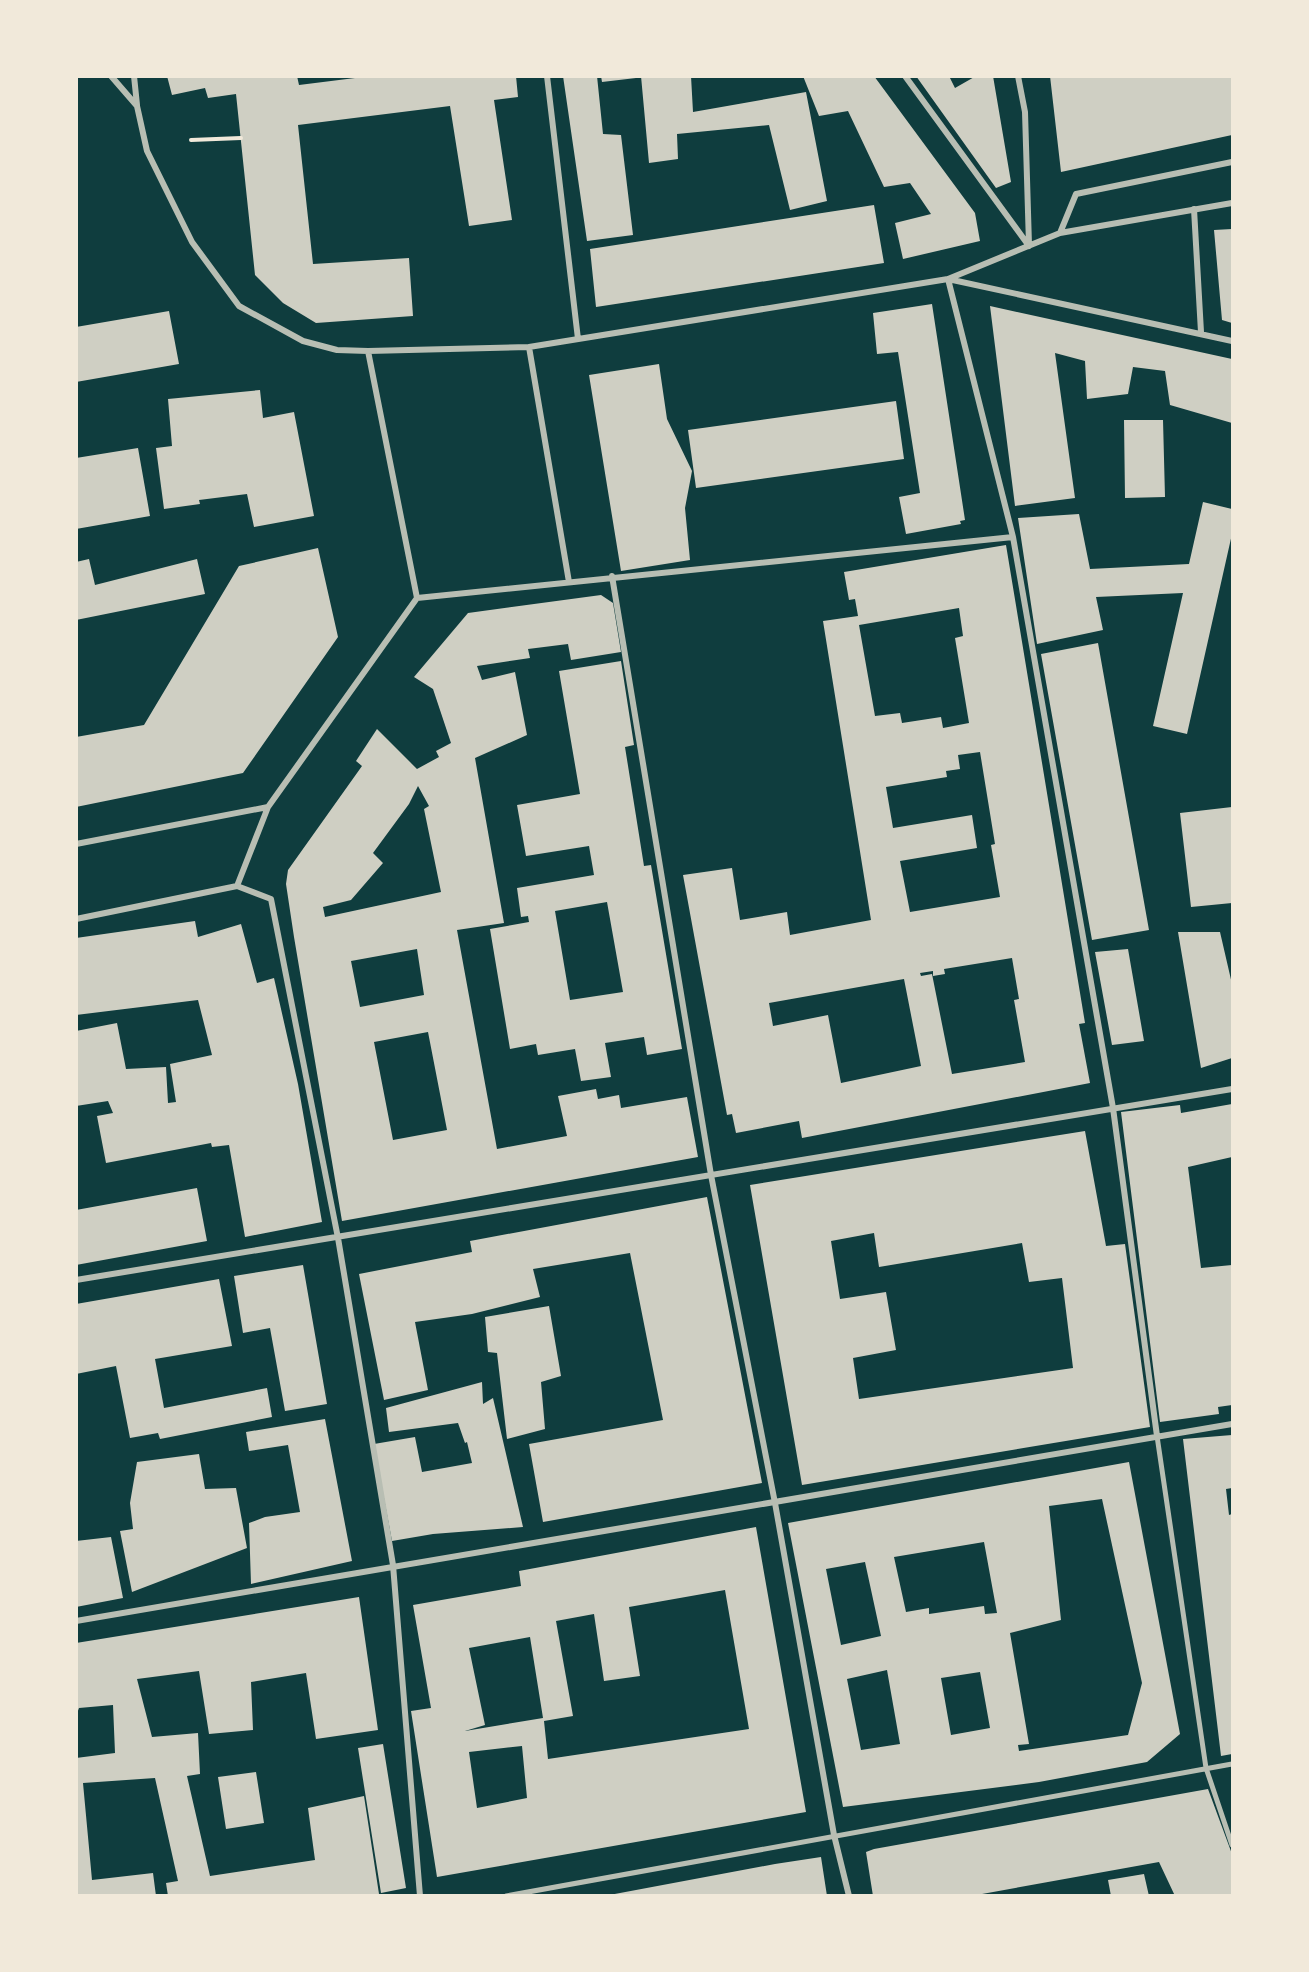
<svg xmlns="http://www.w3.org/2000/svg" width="1309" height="1972" font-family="Arial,sans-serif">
  <rect width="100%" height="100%" fill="#0f3d3e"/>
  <path fill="#cfcfc3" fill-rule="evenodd" d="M 167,76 L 297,76 L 299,85 L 371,76 L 516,76 L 518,97 L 494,100 L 512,220 L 469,226 L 450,106 L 298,125 L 313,264 L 409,258 L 413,316 L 316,323 L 283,303 L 255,275 L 236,94 L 208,98 L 205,88 L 172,95 Z
    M 563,76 L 597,76 L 603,134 L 621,135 L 633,235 L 587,241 Z
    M 601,76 L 636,76 L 636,78 L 602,82 Z
    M 641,76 L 691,76 L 693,112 L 806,92 L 827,201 L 790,210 L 769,125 L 677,134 L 678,159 L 649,163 Z
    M 803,76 L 874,76 L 975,213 L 980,241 L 903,259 L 895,223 L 931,214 L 910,183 L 884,187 L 848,111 L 819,116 Z
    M 916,76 L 949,76 L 955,88 L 976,76 L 993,76 L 1011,182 L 996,188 Z
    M 1050,76 L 1232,76 L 1232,135 L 1061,172 Z
    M 874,205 L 884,263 L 596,307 L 590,249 Z
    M 1232,229 L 1232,323 L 1222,320 L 1214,230 Z
    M 932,304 L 965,520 L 960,521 L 961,524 L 906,534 L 899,497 L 920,493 L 898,352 L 877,354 L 873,313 Z
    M 990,306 L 1232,359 L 1232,423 L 1170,405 L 1165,371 L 1133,367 L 1128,394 L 1087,399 L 1085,361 L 1055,353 L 1075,498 L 1015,506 Z
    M 169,311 L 179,364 L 76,382 L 76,327 Z
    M 659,364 L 667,419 L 692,471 L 685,508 L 690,560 L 621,571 L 589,375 Z
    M 260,390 L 263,418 L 294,412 L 314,516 L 254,527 L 247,494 L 199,500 L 200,504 L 164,509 L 156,448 L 172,446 L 168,399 Z
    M 896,401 L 904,459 L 696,488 L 688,430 Z
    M 1124,420 L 1163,420 L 1165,497 L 1125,498 Z
    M 138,448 L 150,516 L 76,529 L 76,458 Z
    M 1203,502 L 1232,509 L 1232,534 L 1187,734 L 1153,726 L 1183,593 L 1096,597 L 1103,630 L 1037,644 L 1018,518 L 1079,514 L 1090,569 L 1189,564 Z
    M 1006,545 L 1085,1023 L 1079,1024 L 1090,1083 L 802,1138 L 799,1121 L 736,1133 L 732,1114 L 727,1115 L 683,875 L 732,868 L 740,920 L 787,912 L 790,935 L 871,920 L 823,621 L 858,616 L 855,599 L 849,600 L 844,572 ZM 959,608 L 963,636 L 955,638 L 969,723 L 943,728 L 941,717 L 902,723 L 900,713 L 875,716 L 859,625 ZM 980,752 L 995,844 L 991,845 L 1000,897 L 910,912 L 900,861 L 977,848 L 972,815 L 893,828 L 886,787 L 947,777 L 946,771 L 960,769 L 958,755 ZM 1012,958 L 1019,999 L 1014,1000 L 1025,1062 L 952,1074 L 932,974 L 921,976 L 920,973 L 933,971 L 933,976 L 945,974 L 944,969 ZM 904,979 L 921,1066 L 841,1083 L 828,1015 L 773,1026 L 769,1003 Z
    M 318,548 L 338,637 L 243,773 L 76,807 L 76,737 L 144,725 L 239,566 Z
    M 89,559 L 95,585 L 197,559 L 205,594 L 76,620 L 76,562 Z
    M 601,595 L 613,603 L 621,652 L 571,660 L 568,644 L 528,649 L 530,658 L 477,666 L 482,680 L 515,672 L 527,735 L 475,758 L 504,923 L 457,930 L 497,1149 L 567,1136 L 558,1096 L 596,1089 L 598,1099 L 619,1095 L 621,1108 L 687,1097 L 698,1157 L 342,1221 L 294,937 L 286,884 L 288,870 L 362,766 L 356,761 L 377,729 L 417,769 L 439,757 L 436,751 L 451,743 L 433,689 L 414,677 L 468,613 ZM 418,786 L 429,806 L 424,809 L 441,892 L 325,917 L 323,907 L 351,900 L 383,863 L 373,853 L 409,804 ZM 417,949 L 424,995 L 360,1007 L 351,961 ZM 428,1032 L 447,1130 L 393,1140 L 374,1042 Z
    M 1098,643 L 1149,930 L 1092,940 L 1041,654 Z
    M 621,661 L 634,745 L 625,747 L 644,866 L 651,865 L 682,1049 L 647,1055 L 644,1037 L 605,1043 L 611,1077 L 581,1081 L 575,1049 L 538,1055 L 536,1044 L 510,1049 L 490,929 L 529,922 L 528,916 L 521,917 L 517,888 L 594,875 L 589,846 L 526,856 L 517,805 L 580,794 L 559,671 ZM 607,902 L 623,992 L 570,1000 L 555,911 Z
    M 1232,807 L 1232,903 L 1191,907 L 1180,813 Z
    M 195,921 L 198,937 L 241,924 L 257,983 L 274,978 L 298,1084 L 322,1222 L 245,1237 L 229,1145 L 212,1147 L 211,1143 L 106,1163 L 97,1116 L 113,1113 L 108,1101 L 76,1106 L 76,1031 L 117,1023 L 126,1069 L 166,1067 L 168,1103 L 176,1102 L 170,1064 L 212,1055 L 198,1000 L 76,1015 L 76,938 Z
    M 1178,932 L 1220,932 L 1232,984 L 1232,1058 L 1201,1068 Z
    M 1128,949 L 1144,1041 L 1112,1045 L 1095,952 Z
    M 1232,1104 L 1232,1157 L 1188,1167 L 1201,1268 L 1232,1265 L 1232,1405 L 1218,1407 L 1219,1414 L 1160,1422 L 1121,1112 L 1180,1105 L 1181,1113 Z
    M 1085,1131 L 1106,1246 L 1125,1244 L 1150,1427 L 802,1485 L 750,1185 ZM 874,1233 L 879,1267 L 1022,1243 L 1029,1282 L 1062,1278 L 1073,1368 L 859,1399 L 853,1358 L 896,1350 L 886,1292 L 840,1299 L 831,1241 Z
    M 197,1188 L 207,1241 L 76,1265 L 76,1210 Z
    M 707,1197 L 762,1483 L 543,1522 L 529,1444 L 663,1420 L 630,1253 L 533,1269 L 540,1297 L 472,1314 L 415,1322 L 428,1390 L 384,1400 L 359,1274 L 472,1252 L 470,1241 Z
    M 303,1265 L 327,1404 L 285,1411 L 270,1328 L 243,1333 L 234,1276 Z
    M 219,1279 L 232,1346 L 155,1359 L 164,1408 L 267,1388 L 272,1417 L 160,1439 L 158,1433 L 130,1438 L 116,1366 L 76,1374 L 76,1304 Z
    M 549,1306 L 561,1376 L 541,1382 L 545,1429 L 507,1439 L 497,1353 L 488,1352 L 485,1317 Z
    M 482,1382 L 483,1404 L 493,1398 L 523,1527 L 433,1534 L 392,1541 L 374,1444 L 415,1437 L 422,1472 L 472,1463 L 467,1442 L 465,1443 L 458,1423 L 389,1432 L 386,1408 Z
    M 325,1419 L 352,1561 L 251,1584 L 249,1523 L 265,1517 L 300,1512 L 288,1445 L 249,1451 L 246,1432 Z
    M 1232,1435 L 1232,1488 L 1226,1489 L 1229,1515 L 1232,1514 L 1232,1754 L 1221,1756 L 1183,1439 Z
    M 199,1454 L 205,1489 L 236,1488 L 247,1548 L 132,1592 L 120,1531 L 133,1529 L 130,1503 L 137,1462 Z
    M 1129,1462 L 1180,1734 L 1147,1762 L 1039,1782 L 843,1807 L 788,1523 ZM 1102,1499 L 1142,1683 L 1128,1735 L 1019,1751 L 1018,1745 L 1029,1744 L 1010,1633 L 1061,1620 L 1049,1506 ZM 984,1542 L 997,1613 L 985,1614 L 984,1606 L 929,1614 L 929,1608 L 906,1612 L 894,1557 ZM 865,1562 L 881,1636 L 841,1645 L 826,1569 ZM 887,1670 L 900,1744 L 861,1750 L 847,1679 ZM 980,1672 L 990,1728 L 951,1735 L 941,1678 Z
    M 756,1527 L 806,1812 L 437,1877 L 411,1711 L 431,1708 L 413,1605 L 521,1586 L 519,1571 ZM 725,1590 L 749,1729 L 548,1759 L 544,1721 L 573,1716 L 556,1621 L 594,1614 L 604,1681 L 640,1676 L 629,1607 ZM 530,1637 L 543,1718 L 465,1731 L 485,1725 L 469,1648 ZM 522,1746 L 527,1798 L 477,1808 L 469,1752 Z
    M 111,1537 L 123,1598 L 76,1607 L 76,1541 Z
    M 359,1597 L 378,1730 L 316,1739 L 306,1673 L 251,1682 L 253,1730 L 209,1734 L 199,1671 L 137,1679 L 152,1737 L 198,1733 L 200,1774 L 187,1776 L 210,1876 L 315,1860 L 308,1808 L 364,1796 L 379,1894 L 168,1896 L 166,1883 L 178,1881 L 155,1778 L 83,1783 L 92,1880 L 153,1873 L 156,1896 L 76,1896 L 76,1758 L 115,1753 L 113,1705 L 79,1708 L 76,1716 L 76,1643 Z
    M 383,1744 L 406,1888 L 381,1893 L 358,1748 Z
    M 256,1772 L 264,1823 L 226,1829 L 218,1777 Z
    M 1208,1789 L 1232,1854 L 1232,1896 L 1175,1896 L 1159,1862 L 971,1896 L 873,1896 L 866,1852 L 874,1849 Z
    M 821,1857 L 827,1896 L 604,1896 L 775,1864 Z
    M 1144,1874 L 1149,1896 L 1111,1896 L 1108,1880 Z"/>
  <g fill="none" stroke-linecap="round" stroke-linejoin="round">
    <path stroke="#f1e9da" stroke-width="4" d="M 191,140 L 241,138"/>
    <path stroke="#b8beb3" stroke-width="5" d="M 1157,1436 L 1206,1768 L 1232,1845
      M 506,1896 L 1232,1764"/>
    <path stroke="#b8beb3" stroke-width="6" d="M 111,76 L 137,106 L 147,151 L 192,242 L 239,306 L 303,341 L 337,350 L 368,351
      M 134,76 L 137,105
      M 547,76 L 578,339
      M 905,76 L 1029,246
      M 1018,76 L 1025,112 L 1029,245
      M 1194,209 L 1201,332
      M 1060,233 L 1076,194 L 1232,162
      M 529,347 L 948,279 L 1060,233 L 1232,203
      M 612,576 L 711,1175 L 775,1503 L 834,1835 L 849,1896
      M 417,598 L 368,351 L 529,347 L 569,582
      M 76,844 L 268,807
      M 237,886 L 271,899 L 338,1238 L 393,1565 L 420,1896
      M 237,886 L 268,807 L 417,598 L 1013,537
      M 76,919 L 237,886
      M 76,1280 L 1232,1089
      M 1157,1436 L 1113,1108 L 1013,537 L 948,279 L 1232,341
      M 76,1621 L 1232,1424"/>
  </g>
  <rect width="1309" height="1972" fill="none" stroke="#f1e9da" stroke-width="156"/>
</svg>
